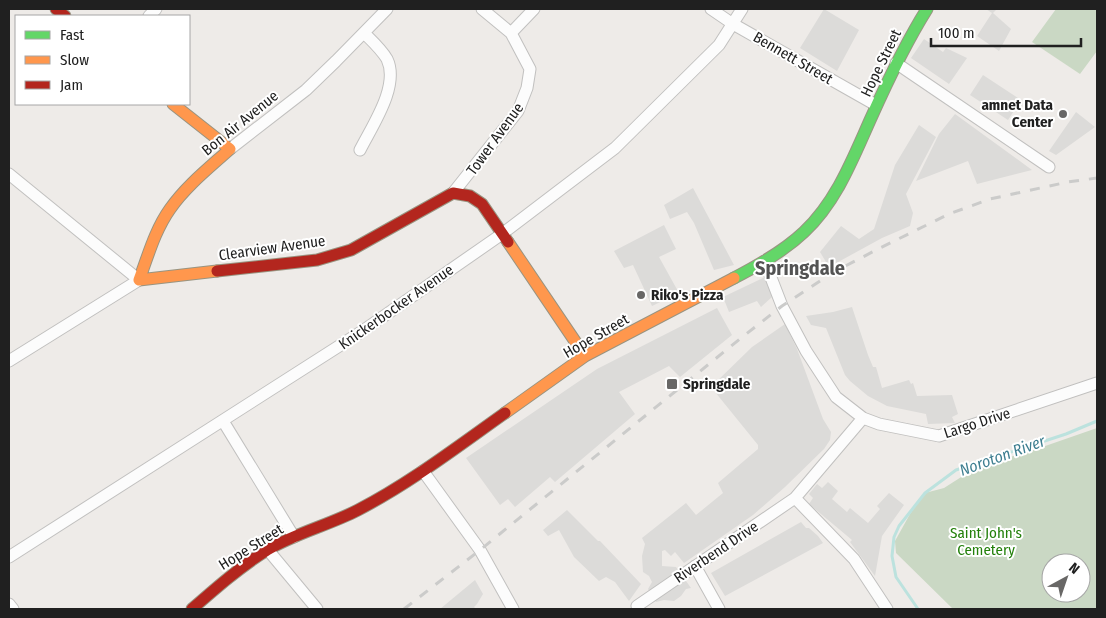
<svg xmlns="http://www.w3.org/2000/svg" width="1106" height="618" font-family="'Fira Sans Condensed',sans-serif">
  <rect width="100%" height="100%" fill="#eeebe8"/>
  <path fill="#cad8c4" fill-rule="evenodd" d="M 1056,9 L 1097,9 L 1097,51 L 1080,74 L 1032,42 Z
    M 1097,428 L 1097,609 L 953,609 L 896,553 L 895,541 L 910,514 L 925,493 L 944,488 L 980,465 L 1028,452 ZM 1051,563 L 1081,563 L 1081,593 L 1051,593 Z"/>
  <path fill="#dcdbd9" d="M 824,9 L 859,30 L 837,71 L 800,48 Z
    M 986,9 L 997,9 L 993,13 L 1011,29 L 999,51 L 977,36 L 992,13 Z
    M 924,39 L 943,52 L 946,48 L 967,58 L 949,84 L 911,58 Z
    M 983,75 L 1021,100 L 1008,120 L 970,95 Z
    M 1076,112 L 1095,127 L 1056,155 L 1049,151 Z
    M 955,114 L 1032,170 L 977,184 L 968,161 L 916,181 L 939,134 Z
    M 919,125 L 936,137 L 906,194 L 913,213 L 910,226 L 882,238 L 829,267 L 820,252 L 841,226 L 859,239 L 874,229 L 895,165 Z
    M 693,188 L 734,265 L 714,270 L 694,223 L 687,212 L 670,219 L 664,205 Z
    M 664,225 L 676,249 L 659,257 L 679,293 L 652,306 L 633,265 L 624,268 L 614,251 Z
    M 765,277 L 772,297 L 761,307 L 757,301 L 729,312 L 723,297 Z
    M 852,307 L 868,355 L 873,367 L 876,367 L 882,388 L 909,380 L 911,384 L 913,383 L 917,396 L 952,395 L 958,414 L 952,417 L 955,423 L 928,424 L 926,414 L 887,406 L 868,396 L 850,381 L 845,375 L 826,328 L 811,325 L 806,316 L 833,312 Z
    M 717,308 L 732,335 L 680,377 L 669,366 L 619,392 L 635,414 L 555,482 L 550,477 L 515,507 L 508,499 L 500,505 L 466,458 L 597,369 Z
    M 785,324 L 797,349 L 823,419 L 831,432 L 830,440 L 824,449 L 785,487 L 753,515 L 684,563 L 675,552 L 671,556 L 665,550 L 662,551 L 662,566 L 676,567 L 691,588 L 686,589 L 681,596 L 674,601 L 664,600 L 656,602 L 648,589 L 652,582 L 649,576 L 643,572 L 642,556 L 645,544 L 642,538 L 686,503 L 696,515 L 723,493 L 718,483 L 758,449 L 758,445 L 711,387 L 752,347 Z
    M 828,482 L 838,491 L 832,499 L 847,512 L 850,508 L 868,523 L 880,509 L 877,506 L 889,493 L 904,505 L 882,536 L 875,576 L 850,542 L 852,540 L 809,504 L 813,498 L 809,494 L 817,484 L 822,488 Z
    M 567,510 L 598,541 L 600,541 L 641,584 L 629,601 L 615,582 L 606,577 L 599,581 L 574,557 L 559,530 L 548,536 L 543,530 Z
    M 801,522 L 806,528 L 809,528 L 818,536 L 823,543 L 725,596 L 711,573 Z
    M 475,580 L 483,594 L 477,604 L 474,607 L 476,609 L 440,609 Z"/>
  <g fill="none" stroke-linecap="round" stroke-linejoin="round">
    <path stroke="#bce2de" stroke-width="3" d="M 918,609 L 896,577 L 892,556 L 894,537 L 899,526 L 925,493 L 956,470 L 1066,434 L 1097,421"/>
    <g stroke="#c1c0bf" stroke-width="13">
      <path id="street" d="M 711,9 L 733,24 L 876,105
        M 149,16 L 156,9
        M 511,33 L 534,9
        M 896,63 L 1049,167
        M 230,149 L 306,90 L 336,61 L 387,9
        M 360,150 C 372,126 400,86 387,59 C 381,49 372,41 364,33
        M 9,174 L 139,280 L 9,361
        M 453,193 L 518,111 L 527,88 L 530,69 L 511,33 L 482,9
        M 765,262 L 782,306 L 806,351 L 836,397 L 863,418 L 879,424 L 939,436 L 1097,383
        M 223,421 L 294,537
        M 423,471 L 480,550 L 513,609
        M 795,498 L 854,559 L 887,609
        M 268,550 L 317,609
        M 9,557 L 361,332 L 502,234 L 615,148 L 719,45 L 742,9
        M 695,566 L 719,609
        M 9,604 L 13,609
        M 637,606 L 795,498 L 863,418"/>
    </g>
    <g stroke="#999480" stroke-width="13">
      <path id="fast" d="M 734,278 C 759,265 784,251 804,232 C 837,201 853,158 871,118 C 888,80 905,44 927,9"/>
    </g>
    <g stroke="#999480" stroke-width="13">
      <path id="slow" d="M 173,104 L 230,149 C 209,168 186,186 170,209 C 155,230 148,256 139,280 L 217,271
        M 508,242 L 585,356
        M 505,413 L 585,356 L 734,278"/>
    </g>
    <g stroke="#999480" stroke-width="13">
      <path id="jam" d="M 56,9 L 65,16
        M 217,271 L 317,260 L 351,250 L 453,193 L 470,196 L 482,204 L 508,242
        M 192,609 C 216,588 240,567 267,550 C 296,533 329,525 358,510 C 410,483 457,447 505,413"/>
    </g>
    <use href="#street" stroke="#fcfcfc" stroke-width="11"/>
    <use href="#fast" stroke="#63d668" stroke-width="11"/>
    <use href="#slow" stroke="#ff974d" stroke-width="11"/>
    <use href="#jam" stroke="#b3261e" stroke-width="11"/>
    <path stroke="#cbcbca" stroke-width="3" stroke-dasharray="10 10" stroke-linecap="butt" d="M 404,609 L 480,550 L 741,338 L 782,306 L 832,273 L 880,248 L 949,214 L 990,199 L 1068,182 L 1097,178"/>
  </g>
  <g fill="#686766" stroke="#fff" stroke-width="2">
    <circle cx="1063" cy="114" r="5"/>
    <circle cx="641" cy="295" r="5"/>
    <rect x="666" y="378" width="12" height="12" rx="2.5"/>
  </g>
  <g text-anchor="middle" stroke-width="4" stroke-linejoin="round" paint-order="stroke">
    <g font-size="15" fill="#202020" stroke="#fff">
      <text transform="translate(793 58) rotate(30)" y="5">Bennett Street</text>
      <text transform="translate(881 63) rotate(-64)" y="5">Hope Street</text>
      <text transform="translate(240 123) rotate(-39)" y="5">Bon Air Avenue</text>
      <text transform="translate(495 139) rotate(-54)" y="5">Tower Avenue</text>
      <text transform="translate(272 248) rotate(-8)" y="5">Clearview Avenue</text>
      <text transform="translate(396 307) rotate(-35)" y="5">Knickerbocker Avenue</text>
      <text transform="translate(596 336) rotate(-30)" y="5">Hope Street</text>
      <text transform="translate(977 423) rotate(-18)" y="5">Largo Drive</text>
      <text transform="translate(251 547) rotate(-32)" y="5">Hope Street</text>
      <text transform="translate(716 552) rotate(-34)" y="5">Riverbend Drive</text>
    </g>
    <g font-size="15" font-weight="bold" fill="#202020" stroke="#fff" text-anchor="start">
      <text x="1053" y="110" text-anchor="end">amnet Data<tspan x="1053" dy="17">Center</tspan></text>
      <text x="651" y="300">Riko's Pizza</text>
      <text x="683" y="389">Springdale</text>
    </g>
    <g font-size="15" fill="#23800b" stroke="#fff">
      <text x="986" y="538">Saint John's<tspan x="986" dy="17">Cemetery</tspan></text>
    </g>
    <g font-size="16" font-style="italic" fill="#3f7f91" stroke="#fff">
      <text transform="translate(1002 455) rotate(-20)" y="6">Noroton River</text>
    </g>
    <g font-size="20" font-weight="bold" fill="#535353" stroke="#fff">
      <text x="800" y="275">Springdale</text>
    </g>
  </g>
  <rect width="1106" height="618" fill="none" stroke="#202020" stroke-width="20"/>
  <rect x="15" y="15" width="175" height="90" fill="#ffffff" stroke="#a6a6a6"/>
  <rect x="25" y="31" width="25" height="8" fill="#63d668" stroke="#a6a6a6"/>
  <text x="60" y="40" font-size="15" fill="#202020">Fast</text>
  <rect x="25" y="56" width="25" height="8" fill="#ff974d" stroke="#a6a6a6"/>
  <text x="60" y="65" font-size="15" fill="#202020">Slow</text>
  <rect x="25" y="81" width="25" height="8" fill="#b3261e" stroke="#a6a6a6"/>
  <text x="60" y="90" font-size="15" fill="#202020">Jam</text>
  <g transform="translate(1066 578) rotate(40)"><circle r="24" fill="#ffffff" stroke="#a6a6a6"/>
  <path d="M0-4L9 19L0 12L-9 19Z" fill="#686766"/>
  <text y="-8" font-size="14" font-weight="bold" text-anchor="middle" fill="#202020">N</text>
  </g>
  <path d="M931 38v8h150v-8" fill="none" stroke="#202020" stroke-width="2.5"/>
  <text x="938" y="38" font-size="15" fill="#202020" stroke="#ffffff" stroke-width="4" paint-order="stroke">100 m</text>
</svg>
